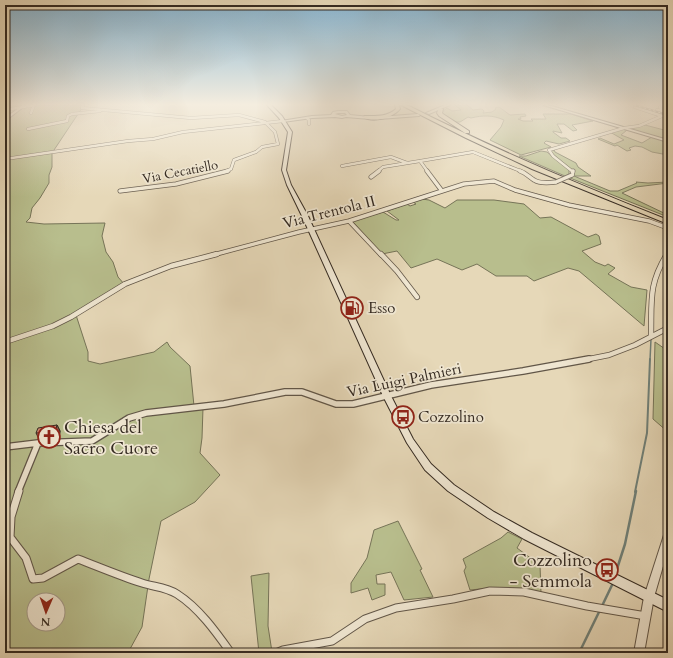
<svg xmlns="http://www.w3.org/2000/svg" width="673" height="658" font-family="Cardo,serif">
  <rect width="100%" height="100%" fill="#e6d8b8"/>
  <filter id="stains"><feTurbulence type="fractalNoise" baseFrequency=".005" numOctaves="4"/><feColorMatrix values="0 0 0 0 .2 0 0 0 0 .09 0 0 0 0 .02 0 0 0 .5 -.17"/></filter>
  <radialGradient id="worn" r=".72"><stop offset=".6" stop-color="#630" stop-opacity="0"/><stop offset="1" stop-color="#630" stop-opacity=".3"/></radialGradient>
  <path fill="#b8be8d" stroke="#767458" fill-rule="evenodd" d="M 5,105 L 84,105 L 52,153 L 52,167 L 49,175 L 49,183 L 40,198 L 32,208 L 30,218 L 26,222 L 44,224 L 105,223 L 102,236 L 106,252 L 113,262 L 118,277 L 125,285 L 76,315 L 88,352 L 88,361 L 100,364 L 154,352 L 167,342 L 170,347 L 190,366 L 194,406 L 203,408 L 202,438 L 200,453 L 220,475 L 195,502 L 161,521 L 149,579 L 142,627 L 130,649 L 126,653 L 5,653 ZM 34,600 L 58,600 L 58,624 L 34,624 Z
    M 455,105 L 467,105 L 473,110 L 482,109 L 484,111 L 483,113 L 492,112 L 496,109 L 495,108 L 499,107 L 510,115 L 525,114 L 526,116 L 520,117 L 521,119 L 518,119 L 523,121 L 533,121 L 531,119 L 546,119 L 543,114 L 571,114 L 593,121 L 572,125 L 577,130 L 573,131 L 564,124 L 557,124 L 562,133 L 553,131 L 553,132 L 561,138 L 566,138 L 570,141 L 559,144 L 546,141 L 544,143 L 551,147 L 521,155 L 490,140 L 501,127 L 504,120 C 493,115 483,115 471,118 L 468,117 L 460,122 L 453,122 L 442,114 L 442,112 L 447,108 L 452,111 L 461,110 Z
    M 645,125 L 668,131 L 668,140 L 629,129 Z
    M 622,129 L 627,130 L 621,135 L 642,143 L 652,137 L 668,142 L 668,155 L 652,152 L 642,147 L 635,146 L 629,148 L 631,150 L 627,151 L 617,145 L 615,146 L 598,139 L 600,138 L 614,144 L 624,140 L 610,132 Z
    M 550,150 L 554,150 L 555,152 L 576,163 L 578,167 L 591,176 L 574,176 L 610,191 L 618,191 L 637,183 L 636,182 L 648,183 L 668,182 L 668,183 L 636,187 L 622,193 L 668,215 L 668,217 L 570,178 L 574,171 L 553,154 Z
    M 541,151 L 547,152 L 569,170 L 569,174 L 565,176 L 519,156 L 526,156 Z
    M 422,199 L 429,200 L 445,208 L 457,200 L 494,200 L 524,204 L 540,218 L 551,217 L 588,237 L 596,234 L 599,236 L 601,244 L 582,251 L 595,262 L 605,266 L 608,264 L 615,268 L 608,274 L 631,287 L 647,290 L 644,326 L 579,271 L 568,268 L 534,281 L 527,276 L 496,276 L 477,264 L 462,270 L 437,259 L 411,268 L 397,251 L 382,254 L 352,221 L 383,212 L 396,220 L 399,220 L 387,211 L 407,204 L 410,206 L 416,204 L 413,202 Z
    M 655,342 L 668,351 L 668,432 L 653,419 Z
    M 398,521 L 422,569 L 420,570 L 433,597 L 404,600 L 391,572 L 376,575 L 377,584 L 385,584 L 385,595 L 372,600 L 368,588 L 351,593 L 351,583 L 367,558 L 374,530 Z
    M 508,532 L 522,539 L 517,548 L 540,565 L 541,593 C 516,588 496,587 470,590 L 464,571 L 466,567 L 463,559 L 501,538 Z
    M 269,573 L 268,626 L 272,652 L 259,653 L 251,576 Z"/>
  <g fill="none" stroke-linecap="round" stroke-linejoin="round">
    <path stroke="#6f8079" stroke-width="1.5" d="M 650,360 L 651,339"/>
    <path stroke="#6f8079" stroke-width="2" d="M 635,492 L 647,433 L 650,359"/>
    <path stroke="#6f8079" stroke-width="2.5" d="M 615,575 L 625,544 L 636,491
      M 602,606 L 613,583
      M 579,653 L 600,610"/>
    <g stroke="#615648" stroke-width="3.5">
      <path id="minor-far4" d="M 83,105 L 82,108 L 191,118 L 239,115 L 265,122
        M 5,110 L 35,105
        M 657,110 L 662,111 L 660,107 L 664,105
        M 31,113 L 34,105
        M 307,118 L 309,120 L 309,124
        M 28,129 L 67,121 L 68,116 L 72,114 L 100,111
        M 5,159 L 128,141 L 153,139 L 183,132 L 283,121
        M 342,166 L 391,157 L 407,163
        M 224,172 L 231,169 L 234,160 L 256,152 L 262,147 L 278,144 L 275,132 L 266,123
        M 377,172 L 383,167 L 420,161
        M 428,172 L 420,161 L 473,152 L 523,172
        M 573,172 L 553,156 L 549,150 L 624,128 L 639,126 L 662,116 L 635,107 L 636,106"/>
    </g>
    <g stroke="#615648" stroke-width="5">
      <path id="minor-far3" d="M 427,171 L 442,191
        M 520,171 C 526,173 529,177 534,180 C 540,184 549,183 556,182
        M 572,175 L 573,171
        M 371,177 L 379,171
        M 120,191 L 176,184 L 228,171
        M 349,221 L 381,255
        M 213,255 L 299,232 L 349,221 L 464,184 L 494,181 L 515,190 L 569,205 L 649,221 L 668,228
        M 667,255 L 668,253"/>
    </g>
    <g stroke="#615648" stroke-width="6">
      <path id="minor-far2" d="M 381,254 L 397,271 L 417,297
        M 651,336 C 652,301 648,285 667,254
        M 5,342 L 53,326 L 71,317 L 125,284 L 171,266 L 217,254
        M 584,360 L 609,355 L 635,345 L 668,328"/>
    </g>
    <g stroke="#615648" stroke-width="8">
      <path id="minor-far1" d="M 5,447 L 38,443 L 92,441 L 129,418 L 146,413 L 224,404 L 285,392 L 302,392 L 336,404 L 353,404 L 431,385 L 523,371 L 589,359
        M 18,492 L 38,443"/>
    </g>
    <g stroke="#615648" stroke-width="9">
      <path id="minor" d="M 19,491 L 11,517 L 10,537 L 26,558 L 33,579 L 43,578 L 78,559 C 99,567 120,576 142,583 C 154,587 166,587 177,594 C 199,608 216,632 231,653
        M 276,653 L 283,650 L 332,641 L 365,619 L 396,608 L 453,599 L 490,591 L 524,592 L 587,606 L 646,616"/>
    </g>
    <g stroke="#615648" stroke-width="2">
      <path id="tertiary" d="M 23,105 L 26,105 L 5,121 L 5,118 Z
        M 445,105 L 450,105 L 429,114 L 426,113 Z
        M 543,105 L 548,105 L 668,140 L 668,142 Z
        M 338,111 L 347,111 L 350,115 L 370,117 L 372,118 L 370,119 L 346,117 L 342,118 L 335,117 L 312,118 L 283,122 L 281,121 L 312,116 L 331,115 L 333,112 ZM 338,113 L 345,113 L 347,115 L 342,116 L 335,114 Z
        M 418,114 L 420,115 L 419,116 L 379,119 L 377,118 L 379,117 Z
        M 668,531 L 668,549 L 654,597 L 644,653 L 634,653 L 644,597 L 664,535 L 665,532 Z"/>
    </g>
    <g stroke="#352b22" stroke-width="2">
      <path id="secondary" d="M 267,105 L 271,105 L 282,116 L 292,132 L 286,170 L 291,185 L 308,216 L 391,396 L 413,439 L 431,464 L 454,485 L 494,512 L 532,533 L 668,600 L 668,612 L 524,539 L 488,518 L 448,491 L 425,470 L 407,443 L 383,396 L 302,216 L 287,185 L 282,170 L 288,132 L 279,118 Z"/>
    </g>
    <g stroke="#352b22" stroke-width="2">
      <path id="motorway" d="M 395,105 L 399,105 L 400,109 C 393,118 373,123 363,117 L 365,116 C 376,116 387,117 396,109 Z
        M 401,105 L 407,105 C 492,148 579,185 668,220 L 668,224 L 532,169 L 466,138 Z
        M 439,108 L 443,109 L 442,113 L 443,114 L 469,131 L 469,133 L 465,133 L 439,116 L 437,113 Z"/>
    </g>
    <use href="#minor-far4" stroke="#efe6d1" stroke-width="2.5"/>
    <use href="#minor-far3" stroke="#efe6d1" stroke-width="3.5"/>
    <use href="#minor-far2" stroke="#efe6d1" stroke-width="4.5"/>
    <use href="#minor-far1" stroke="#efe6d1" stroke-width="5.5"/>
    <use href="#minor" stroke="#efe6d1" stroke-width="7"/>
    <use href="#tertiary" fill="#efe6d1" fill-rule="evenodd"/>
    <use href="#secondary" fill="#efe6d1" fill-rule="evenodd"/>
    <use href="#motorway" fill="#e6d8b8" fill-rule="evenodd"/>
    <g stroke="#352b22" stroke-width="2">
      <path id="rail" d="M 634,105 L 668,115"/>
    </g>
    <use href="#rail" stroke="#efe6d1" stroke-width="1" stroke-dasharray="2.5" stroke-linecap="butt"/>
    <g stroke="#615648" stroke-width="5" stroke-linecap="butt">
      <path id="minor-bridge" d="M 556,182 L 572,175"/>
    </g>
    <use href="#minor-bridge" stroke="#efe6d1" stroke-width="3.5"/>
  </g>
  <path fill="#b17561" stroke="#352b22" d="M 57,425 L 60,431 L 59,438 L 39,439 L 36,433 Z"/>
  <path fill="#905f4f" stroke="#352b22" d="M 57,425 L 60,431 L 59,438 L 55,432 Z"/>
  <path fill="#ce8871" stroke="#352b22" d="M 57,425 L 55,432 L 36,433 L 38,428 Z"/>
  <linearGradient id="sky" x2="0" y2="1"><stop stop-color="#87b6d3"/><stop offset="0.53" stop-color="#f4eddf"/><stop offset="1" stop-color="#f4eddf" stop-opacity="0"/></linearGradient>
  <rect width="673" height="197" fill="url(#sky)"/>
  <defs>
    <g id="fuel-ring" transform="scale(1.15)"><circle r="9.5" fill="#efe6d1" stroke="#8f2418" stroke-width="1.5"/><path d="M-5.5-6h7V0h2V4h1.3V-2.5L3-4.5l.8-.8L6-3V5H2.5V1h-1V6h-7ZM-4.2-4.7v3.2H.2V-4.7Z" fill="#8f2418"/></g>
    <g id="bus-ring" transform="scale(1.15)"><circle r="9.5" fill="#efe6d1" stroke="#8f2418" stroke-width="1.5"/><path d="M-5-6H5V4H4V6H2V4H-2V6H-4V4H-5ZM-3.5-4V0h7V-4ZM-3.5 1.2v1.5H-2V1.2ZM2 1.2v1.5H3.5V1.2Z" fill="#8f2418"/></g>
    <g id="church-ring" transform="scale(1.15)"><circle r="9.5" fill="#efe6d1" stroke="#8f2418" stroke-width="1.5"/><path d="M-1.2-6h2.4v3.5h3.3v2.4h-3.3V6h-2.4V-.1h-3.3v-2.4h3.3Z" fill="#8f2418"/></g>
  </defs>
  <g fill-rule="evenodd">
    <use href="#fuel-ring" x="352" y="308"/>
    <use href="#bus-ring" x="403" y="417"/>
    <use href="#church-ring" x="49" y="437"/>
    <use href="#bus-ring" x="607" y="570"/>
  </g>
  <g text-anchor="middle" stroke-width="3.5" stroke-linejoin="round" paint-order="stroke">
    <g font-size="13" fill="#352b22" stroke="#efe6d1">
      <text transform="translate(180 171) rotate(-11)" y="5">Via Cecatiello</text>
    </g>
    <g font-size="15" fill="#352b22" stroke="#efe6d1">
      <text transform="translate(329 212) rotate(-14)" y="5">Via Trentola II</text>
      <text transform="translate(404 380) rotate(-12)" y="5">Via Luigi Palmieri</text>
    </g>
    <g font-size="15" fill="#352b22" stroke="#efe6d1" text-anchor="start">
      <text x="368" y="313">Esso</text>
      <text x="418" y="422">Cozzolino</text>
    </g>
    <g font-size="18" fill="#352b22" stroke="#efe6d1" text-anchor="start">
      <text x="64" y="433">Chiesa del<tspan x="64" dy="21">Sacro Cuore</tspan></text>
      <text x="592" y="566" text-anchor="end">Cozzolino<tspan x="592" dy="21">- Semmola</tspan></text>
    </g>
  </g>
  <rect width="673" height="658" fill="none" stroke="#e6d8b8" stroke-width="20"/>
  <rect x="6" y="6" width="661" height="646" fill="none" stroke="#352b22" stroke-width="2"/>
  <rect x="10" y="10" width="653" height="638" fill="none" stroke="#352b22"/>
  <g transform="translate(46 612) rotate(182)"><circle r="19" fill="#efe6d1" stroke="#a59b8b"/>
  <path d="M0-3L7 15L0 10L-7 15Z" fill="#8f2418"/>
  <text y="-6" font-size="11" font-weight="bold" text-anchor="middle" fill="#352b22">N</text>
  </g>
  <rect width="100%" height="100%" filter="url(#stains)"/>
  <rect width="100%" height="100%" fill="url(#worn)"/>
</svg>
